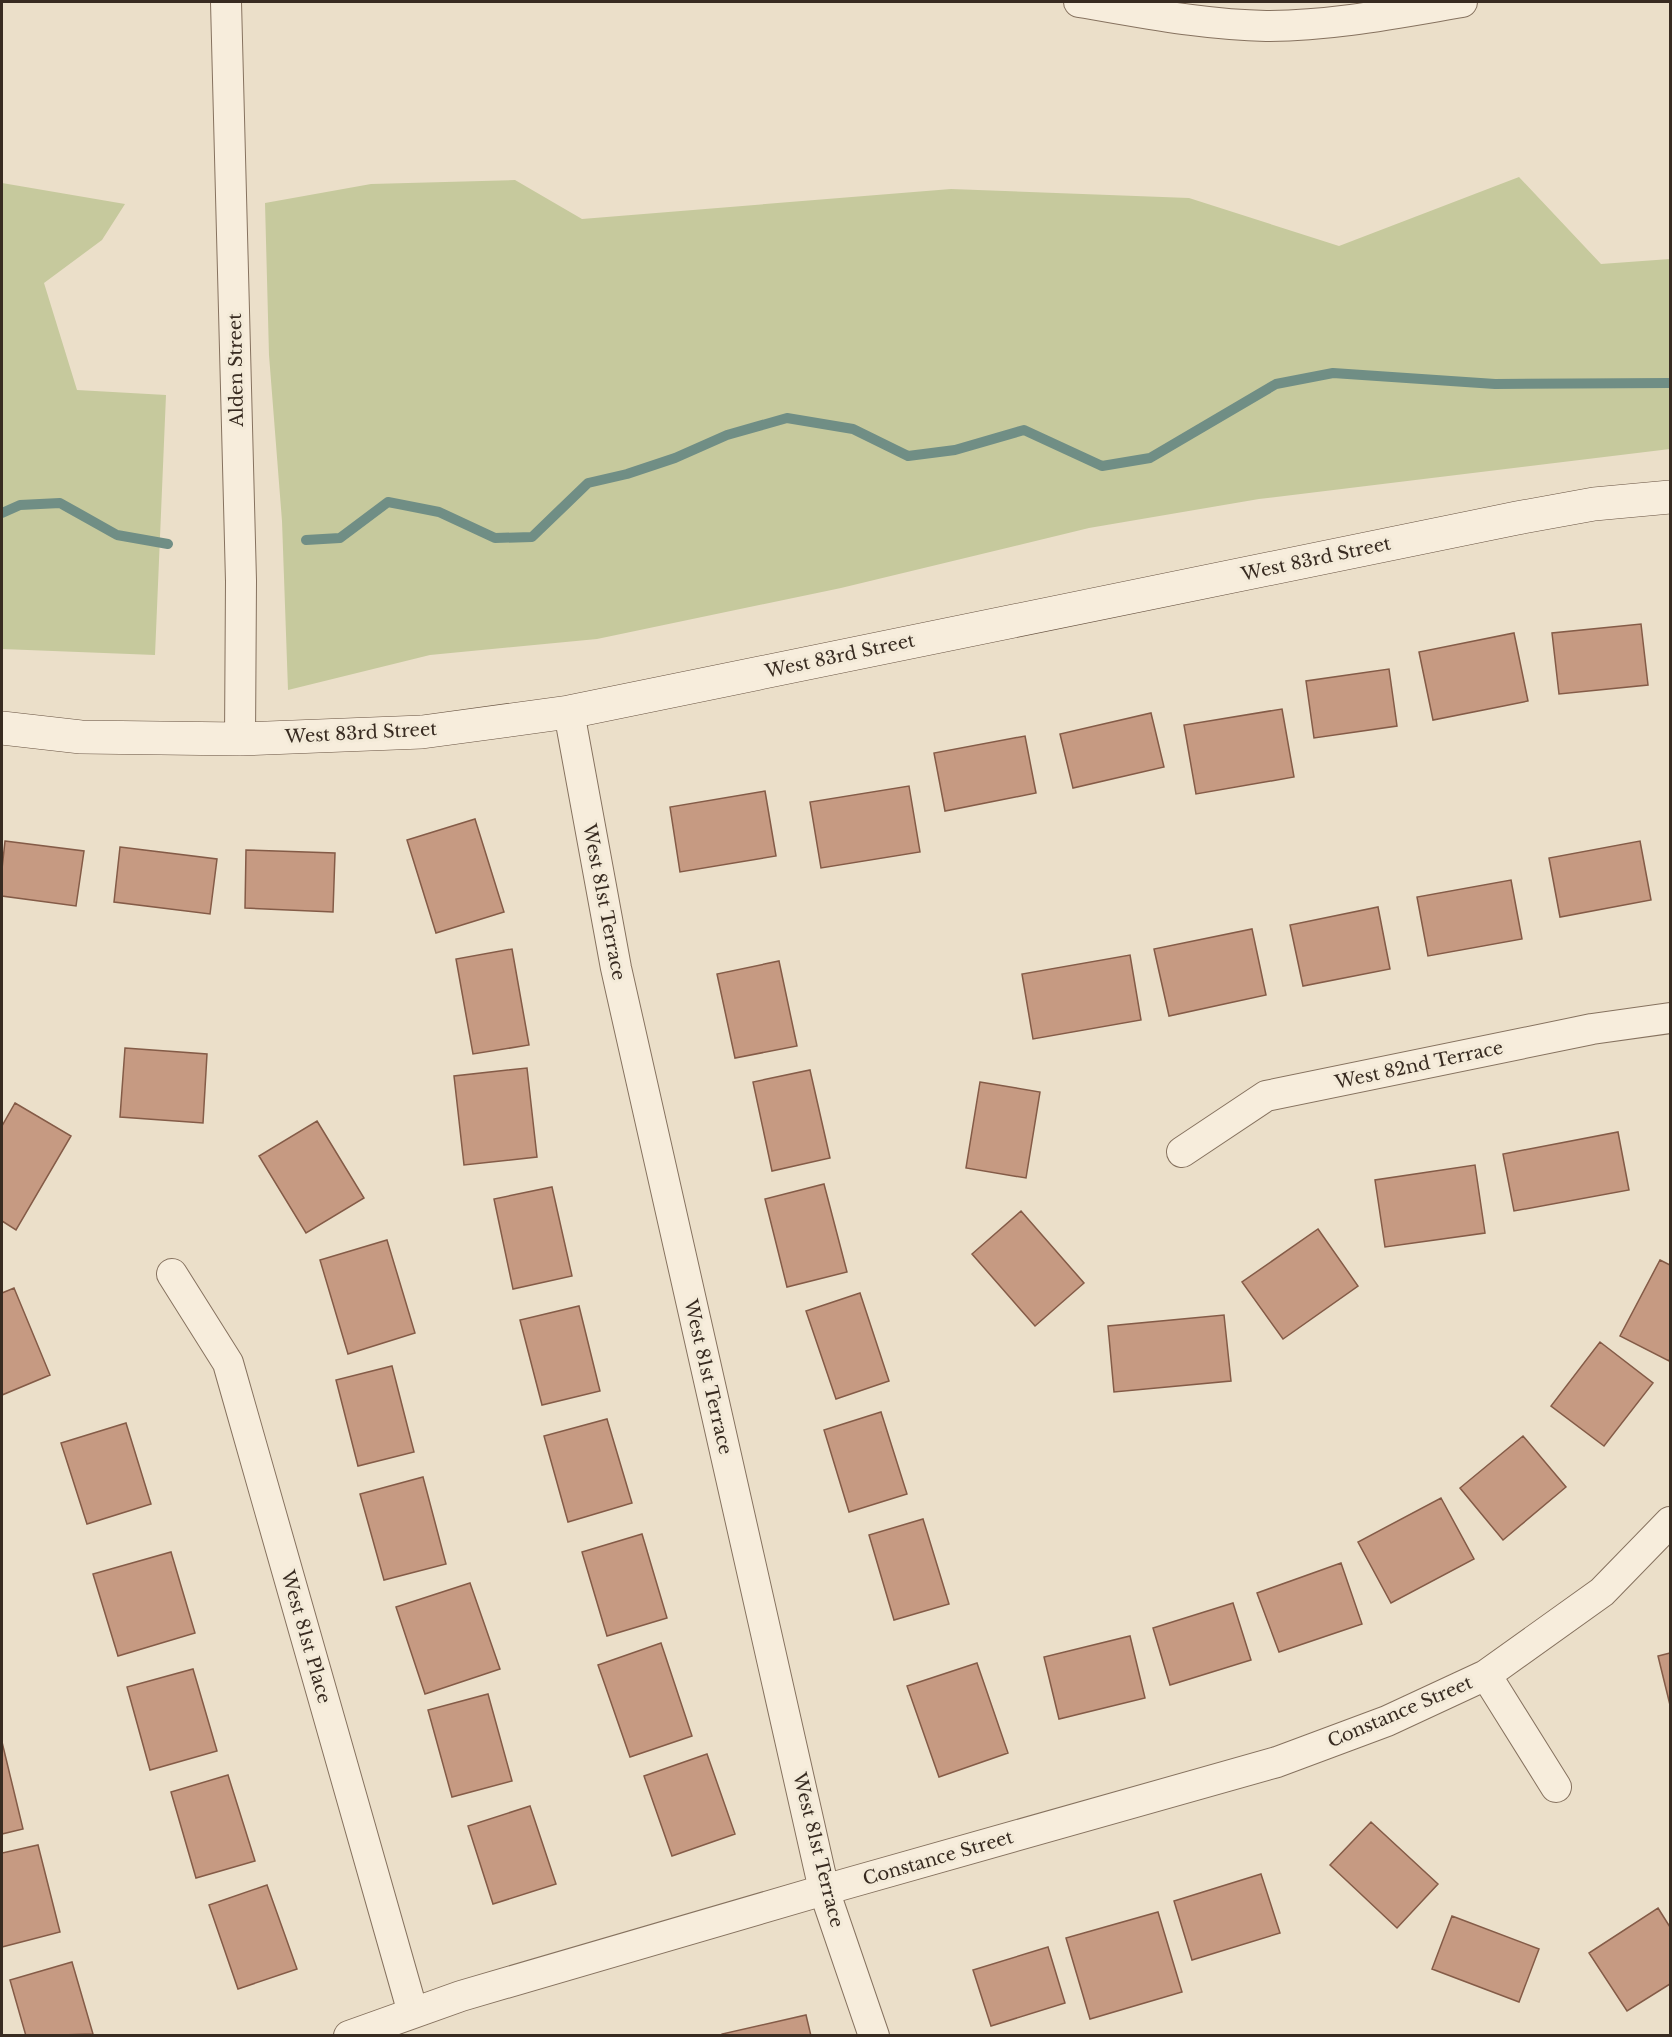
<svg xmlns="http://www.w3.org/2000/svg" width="1672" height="2037" font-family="'Libre Baskerville',serif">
  <rect width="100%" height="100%" fill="#ebdfc9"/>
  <path fill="#c6c99d" d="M 1519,177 L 1601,264 L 1670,259 L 1670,449 L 1259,499 L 1089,528 L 841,588 L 597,639 L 430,655 L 288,690 L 282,521 L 269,355 L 265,203 L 371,184 L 515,180 L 582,219 L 951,189 L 1189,198 L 1339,246 Z
    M 2,183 L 125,204 L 102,240 L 44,283 L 77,390 L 166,395 L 155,655 L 2,649 Z"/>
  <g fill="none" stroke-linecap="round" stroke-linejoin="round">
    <path stroke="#708e85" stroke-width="10" d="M 2,513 L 20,505 L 60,503 L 117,535 L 168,544
      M 306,540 L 340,538 L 388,502 L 439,512 L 495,538 L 532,537 L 588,483 L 627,474 L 675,458 L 727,435 L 787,418 L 853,429 L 908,456 L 955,450 L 1024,430 L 1102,466 L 1150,458 L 1276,384 L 1333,373 L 1495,384 L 1670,383"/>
  </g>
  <path fill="#c69a82" stroke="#845b47" stroke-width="1.5" d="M 1641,624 L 1648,685 L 1559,694 L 1552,633 Z
    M 1514,633 L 1528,701 L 1433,720 L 1419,652 Z
    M 1389,669 L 1397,726 L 1314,738 L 1306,681 Z
    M 1282,709 L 1294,777 L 1196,794 L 1184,725 Z
    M 1151,713 L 1164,767 L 1073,788 L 1060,734 Z
    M 1025,736 L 1036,793 L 945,811 L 934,753 Z
    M 909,786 L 920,852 L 821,868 L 810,802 Z
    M 765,791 L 776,856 L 680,872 L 670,807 Z
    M 475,819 L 504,912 L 436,933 L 407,840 Z
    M 5,841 L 84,851 L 76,906 L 2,896 L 2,869 Z
    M 1640,841 L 1651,900 L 1560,917 L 1549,858 Z
    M 120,847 L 217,859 L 210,914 L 114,902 Z
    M 246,850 L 335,853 L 333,912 L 245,908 Z
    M 1511,880 L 1522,939 L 1428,956 L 1417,897 Z
    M 1378,907 L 1390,969 L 1303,986 L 1290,925 Z
    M 1252,929 L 1266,995 L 1169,1016 L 1154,949 Z
    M 512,949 L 529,1045 L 473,1054 L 456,959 Z
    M 1130,955 L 1141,1020 L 1033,1039 L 1022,974 Z
    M 779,961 L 797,1046 L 735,1058 L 717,974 Z
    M 125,1048 L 207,1054 L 203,1123 L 120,1117 Z
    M 527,1068 L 537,1157 L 464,1165 L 454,1076 Z
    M 810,1070 L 830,1158 L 772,1171 L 753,1082 Z
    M 980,1082 L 1040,1092 L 1026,1178 L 966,1168 Z
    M 15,1103 L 71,1136 L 16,1230 L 2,1221 L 2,1126 Z
    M 317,1121 L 364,1198 L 306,1233 L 259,1156 Z
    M 1618,1132 L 1629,1190 L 1514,1211 L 1503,1154 Z
    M 1475,1165 L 1485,1233 L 1385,1247 L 1375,1180 Z
    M 824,1184 L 847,1272 L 787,1287 L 765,1199 Z
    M 552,1187 L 572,1276 L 513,1289 L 494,1199 Z
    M 1021,1211 L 1084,1283 L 1035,1326 L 972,1254 Z
    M 1318,1229 L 1358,1286 L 1283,1339 L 1242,1282 Z
    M 387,1240 L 415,1333 L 348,1354 L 320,1260 Z
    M 1660,1260 L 1670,1265 L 1670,1358 L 1669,1361 L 1620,1336 Z
    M 14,1288 L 50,1375 L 2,1395 L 2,1293 Z
    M 860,1293 L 889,1381 L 836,1399 L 806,1311 Z
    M 579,1306 L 600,1391 L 542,1405 L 520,1320 Z
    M 1224,1315 L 1231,1381 L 1114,1392 L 1108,1326 Z
    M 1600,1342 L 1653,1383 L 1604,1446 L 1551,1406 Z
    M 392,1366 L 414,1452 L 358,1466 L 336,1380 Z
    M 881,1412 L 907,1494 L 849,1512 L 824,1430 Z
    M 607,1419 L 632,1503 L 568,1522 L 544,1436 Z
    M 126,1423 L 151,1504 L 87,1524 L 61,1443 Z
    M 1523,1436 L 1566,1487 L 1503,1540 L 1460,1488 Z
    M 423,1477 L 446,1564 L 384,1580 L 360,1494 Z
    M 1441,1498 L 1474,1559 L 1391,1603 L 1358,1542 Z
    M 923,1519 L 949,1604 L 894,1620 L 869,1535 Z
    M 642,1534 L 667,1618 L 607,1636 L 582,1552 Z
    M 171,1552 L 195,1633 L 118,1656 L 93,1574 Z
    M 1341,1563 L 1362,1624 L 1279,1652 L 1257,1593 Z
    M 470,1583 L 500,1669 L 425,1694 L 396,1607 Z
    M 1233,1603 L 1251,1660 L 1170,1685 L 1153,1628 Z
    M 1130,1636 L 1145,1698 L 1059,1719 L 1044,1657 Z
    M 661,1643 L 692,1736 L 630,1757 L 598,1665 Z
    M 1670,1653 L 1670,1705 L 1658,1656 Z
    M 977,1663 L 1008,1753 L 939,1777 L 907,1686 Z
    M 193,1669 L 217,1751 L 150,1770 L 127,1687 Z
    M 488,1694 L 512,1781 L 452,1797 L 428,1710 Z
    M 2,1742 L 23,1829 L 2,1834 Z
    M 707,1754 L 735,1834 L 672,1856 L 644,1776 Z
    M 228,1775 L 255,1861 L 196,1878 L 171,1792 Z
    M 530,1806 L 556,1884 L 493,1904 L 468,1826 Z
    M 1371,1822 L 1438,1884 L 1397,1928 L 1330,1865 Z
    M 38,1845 L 60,1932 L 2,1947 L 2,1853 Z
    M 1261,1874 L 1280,1933 L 1192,1960 L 1174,1901 Z
    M 267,1885 L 297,1969 L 238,1989 L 209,1905 Z
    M 1658,1908 L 1670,1927 L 1670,1984 L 1627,2011 L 1589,1953 Z
    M 1158,1912 L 1182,1992 L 1090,2019 L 1066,1938 Z
    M 1452,1916 L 1539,1949 L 1519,2002 L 1432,1969 Z
    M 1048,1947 L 1065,2003 L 991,2026 L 973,1970 Z
    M 72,1962 L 93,2034 L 26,2036 L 10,1980 Z
    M 806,2015 L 811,2036 L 722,2036 L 722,2034 Z"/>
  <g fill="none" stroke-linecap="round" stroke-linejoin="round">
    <g stroke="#86725f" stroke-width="32">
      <path id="street" d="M 226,2 L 241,581 L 240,739
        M 1079,2 C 1141,12 1203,25 1266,26 C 1332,26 1397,13 1462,2
        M 569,712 L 616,968 L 824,1890 L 874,2036
        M 1182,1152 L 1266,1096 L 1592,1029 L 1670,1018
        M 172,1274 L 228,1363 L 413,2013
        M 1486,1675 L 1556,1787
        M 349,2036 L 461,1996 L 824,1890 L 1277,1762 L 1387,1721 L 1486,1675 L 1602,1592 L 1670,1522"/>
    </g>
    <g stroke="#685342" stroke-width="34">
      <path id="secondary" d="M 2,728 L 81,737 L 240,739 L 422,732 L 569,712 L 1517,518 L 1594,504 L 1670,497"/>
    </g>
    <use href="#street" stroke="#f7eddc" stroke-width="30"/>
    <use href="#secondary" stroke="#f7eddc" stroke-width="33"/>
  </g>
  <g text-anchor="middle" stroke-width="6" stroke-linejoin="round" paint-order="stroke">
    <g font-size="18" fill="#382b21" stroke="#f3ead8">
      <text transform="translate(236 370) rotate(-91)" y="6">Alden Street</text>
      <text transform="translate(1316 559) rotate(-12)" y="6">West 83rd Street</text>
      <text transform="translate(840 656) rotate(-12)" y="6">West 83rd Street</text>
      <text transform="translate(361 733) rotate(-3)" y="6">West 83rd Street</text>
      <text transform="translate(604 902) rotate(79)" y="6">West 81st Terrace</text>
      <text transform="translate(1419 1065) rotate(-12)" y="6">West 82nd Terrace</text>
      <text transform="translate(708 1377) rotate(77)" y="6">West 81st Terrace</text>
      <text transform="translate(306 1637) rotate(74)" y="6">West 81st Place</text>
      <text transform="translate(1400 1712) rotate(-23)" y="6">Constance Street</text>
      <text transform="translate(818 1850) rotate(76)" y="6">West 81st Terrace</text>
      <text transform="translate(938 1858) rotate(-16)" y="6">Constance Street</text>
    </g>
  </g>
  <rect width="1672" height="2037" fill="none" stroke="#382b21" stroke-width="6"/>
</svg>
